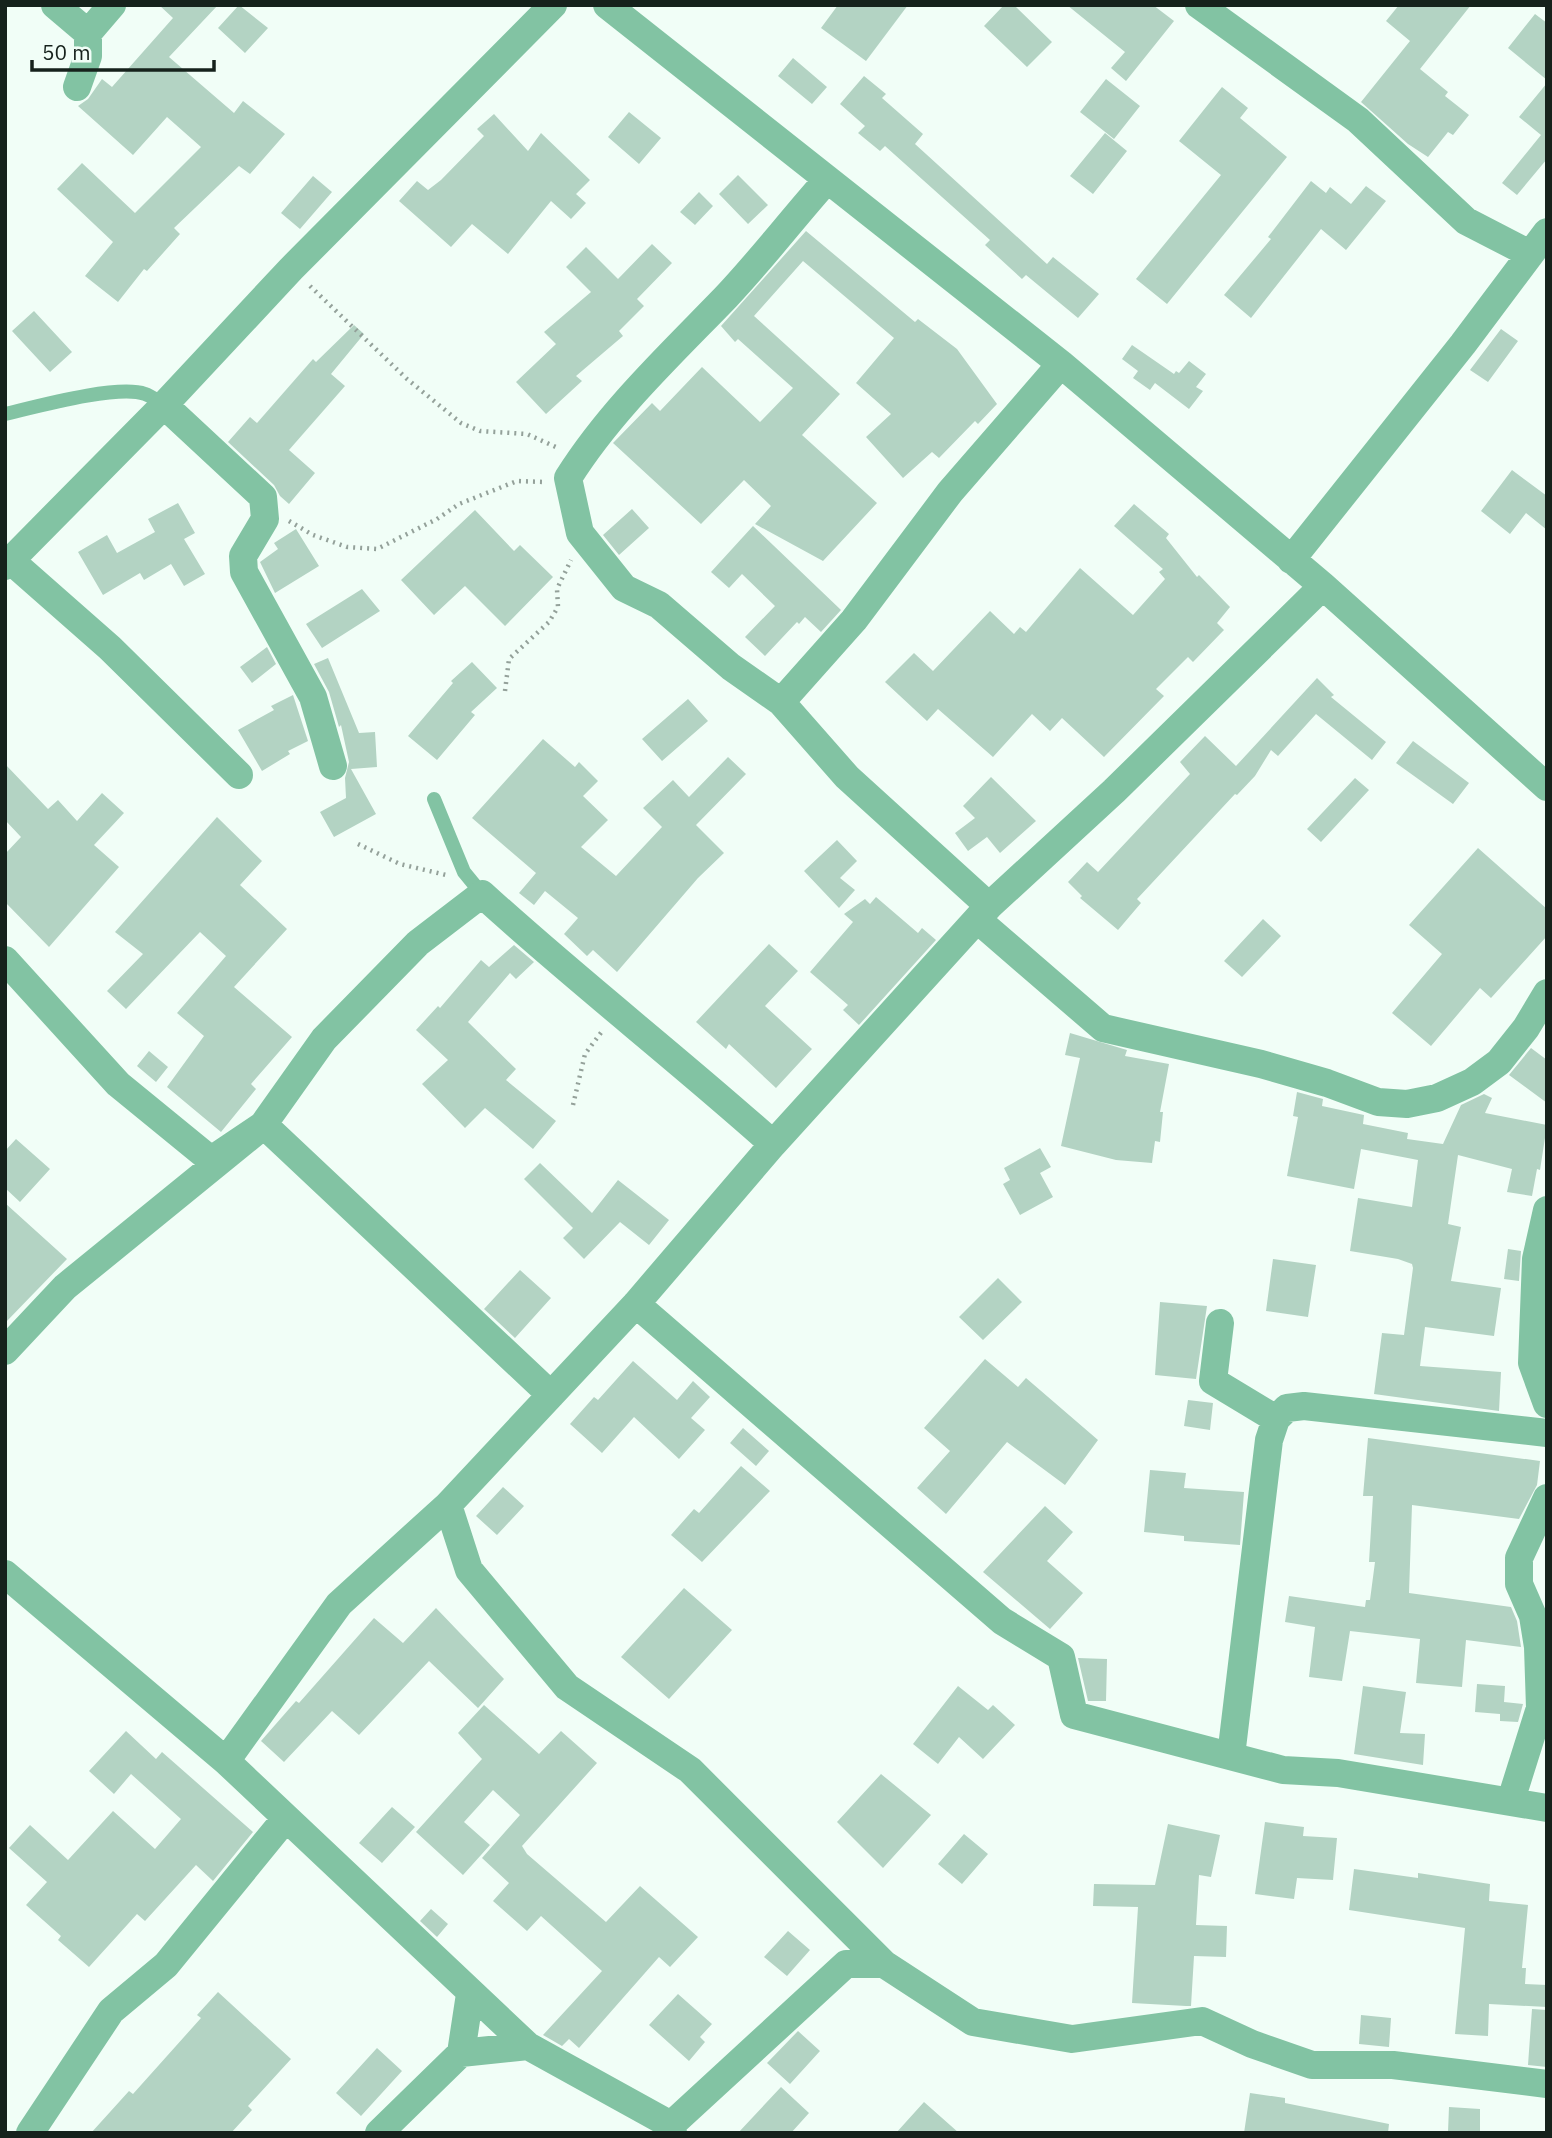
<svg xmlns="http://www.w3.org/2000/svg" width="1552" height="2138" font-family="'IBM Plex Sans',sans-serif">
  <rect width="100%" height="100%" fill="#f1fef7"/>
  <path fill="#b3d3c3" d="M 159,5 L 218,5 L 169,57 L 234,113 L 243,101 L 285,134 L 250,174 L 239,166 L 174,228 L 180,234 L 147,271 L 144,269 L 118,302 L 85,276 L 113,242 L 57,189 L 82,163 L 135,213 L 201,147 L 167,117 L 133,155 L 78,106 L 88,99 L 102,79 L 112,87 L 173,18 Z
    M 239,5 L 268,28 L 245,53 L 218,28 Z
    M 838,5 L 908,5 L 866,61 L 821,28 Z
    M 1004,5 L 1014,5 L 1052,42 L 1027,67 L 984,26 Z
    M 1067,5 L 1153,5 L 1174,21 L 1126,81 L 1111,68 L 1125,52 Z
    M 1399,5 L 1471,5 L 1420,69 L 1448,92 L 1445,96 L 1469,115 L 1453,135 L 1448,132 L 1428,157 L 1408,144 L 1361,102 L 1410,41 L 1386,21 Z
    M 1535,14 L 1547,23 L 1547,80 L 1508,48 Z
    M 793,58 L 827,87 L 812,104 L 778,76 Z
    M 864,76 L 886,94 L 882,98 L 923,134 L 915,144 L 1047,264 L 1053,257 L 1099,294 L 1078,318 L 1026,275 L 1022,279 L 985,245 L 990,240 L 885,146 L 880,151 L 858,133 L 865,126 L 840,104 Z
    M 1106,79 L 1140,106 L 1114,139 L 1080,112 Z
    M 1547,83 L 1547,159 L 1517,195 L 1502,183 L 1541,135 L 1519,117 Z
    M 1222,87 L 1248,108 L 1240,118 L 1287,157 L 1167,304 L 1136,279 L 1221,175 L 1179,141 Z
    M 629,112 L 661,138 L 639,164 L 608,137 Z
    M 494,114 L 528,151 L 541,133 L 590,180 L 576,194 L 586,203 L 571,219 L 551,201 L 508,254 L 472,224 L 451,247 L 399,201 L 417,181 L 428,190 L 441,180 L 484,136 L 477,129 Z
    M 1105,133 L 1127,151 L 1093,194 L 1070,176 Z
    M 738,175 L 768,205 L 748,224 L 719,194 Z
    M 313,176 L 332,192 L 300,229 L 281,213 Z
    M 1311,181 L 1326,193 L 1330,187 L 1351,204 L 1366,186 L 1386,201 L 1346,250 L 1321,229 L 1251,318 L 1224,295 L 1271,239 L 1268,237 Z
    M 699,192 L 713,206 L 695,225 L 680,212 Z
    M 806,231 L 915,322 L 918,319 L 957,349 L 997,404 L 978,424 L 975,421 L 939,458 L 932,452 L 903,478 L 866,437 L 891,414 L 856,383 L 894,338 L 803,261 L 754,316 L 840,394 L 802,435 L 877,503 L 823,561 L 755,524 L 771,506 L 744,480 L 701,524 L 613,443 L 652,403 L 660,411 L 702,367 L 760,422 L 793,388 L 738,339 L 735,342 L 721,326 Z
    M 652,244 L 672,263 L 637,299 L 644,306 L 619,331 L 623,336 L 576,376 L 582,381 L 546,414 L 516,382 L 556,344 L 544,332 L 591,292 L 566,267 L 586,247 L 618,279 Z
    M 34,311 L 72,352 L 50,372 L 12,331 Z
    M 354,325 L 364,334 L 331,374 L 345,386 L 289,450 L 315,473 L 289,504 L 280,496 L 274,485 L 228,442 L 250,417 L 257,423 L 313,359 L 316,362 Z
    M 1501,329 L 1518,341 L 1488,382 L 1470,370 Z
    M 1132,345 L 1174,374 L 1176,371 L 1179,373 L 1189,361 L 1206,374 L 1196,387 L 1203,391 L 1189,409 L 1155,383 L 1150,390 L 1133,378 L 1138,371 L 1122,359 Z
    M 1512,470 L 1547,496 L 1547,530 L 1526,513 L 1510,534 L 1481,511 Z
    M 178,503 L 195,533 L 184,539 L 205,574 L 184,586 L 171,564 L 144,580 L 140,573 L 103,595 L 78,552 L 107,535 L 117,553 L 155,532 L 148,519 Z
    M 1134,504 L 1169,534 L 1166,538 L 1197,577 L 1199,575 L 1230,607 L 1217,623 L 1224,630 L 1193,662 L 1188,657 L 1156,689 L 1164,696 L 1104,757 L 1062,718 L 1050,731 L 1032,714 L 993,757 L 938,709 L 927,721 L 885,682 L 914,653 L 933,671 L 990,611 L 1014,634 L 1020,627 L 1026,632 L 1080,568 L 1133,615 L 1165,579 L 1159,572 L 1163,569 L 1114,526 Z
    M 632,509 L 649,528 L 619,555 L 603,535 Z
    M 475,510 L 514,551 L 520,545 L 553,577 L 505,626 L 465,586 L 434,615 L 401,580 Z
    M 753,526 L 841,610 L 821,632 L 805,617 L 799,624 L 797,622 L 765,656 L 745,637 L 775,606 L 742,574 L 729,588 L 711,572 Z
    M 296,529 L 319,566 L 275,593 L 260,562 L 278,549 L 274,543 Z
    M 362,589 L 380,611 L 322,648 L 306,624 Z
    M 267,647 L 276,664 L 252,683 L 240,667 Z
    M 328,658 L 359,733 L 375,732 L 377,767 L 351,769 L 376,814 L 334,837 L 320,812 L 346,798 L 345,778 L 349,762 L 341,725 L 339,727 L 329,692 L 314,664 Z
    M 472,662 L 497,688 L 471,712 L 475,715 L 437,760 L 408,736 L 453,683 L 451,681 Z
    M 1317,678 L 1334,695 L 1331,697 L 1386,742 L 1372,760 L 1316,714 L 1278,756 L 1271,750 L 1255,776 L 1237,795 L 1235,794 L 1137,899 L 1141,903 L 1118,930 L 1080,898 L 1082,896 L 1068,882 L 1087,862 L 1098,872 L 1190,774 L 1180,762 L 1205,736 L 1236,766 Z
    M 293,695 L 308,741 L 288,751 L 290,754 L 262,771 L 238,730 L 274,710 L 271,706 Z
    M 688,699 L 708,721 L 662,761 L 642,739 Z
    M 543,739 L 575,767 L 579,762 L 598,781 L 583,796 L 608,820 L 581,847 L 616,876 L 662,827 L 643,808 L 673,780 L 689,797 L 728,757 L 746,774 L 696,825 L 724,853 L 698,878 L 617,972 L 593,950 L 587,956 L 564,934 L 578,918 L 545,891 L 534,905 L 519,893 L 536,873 L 472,818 Z
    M 1413,741 L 1469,783 L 1453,804 L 1396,763 Z
    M 5,764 L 48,809 L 58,800 L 77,821 L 102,793 L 124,813 L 94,845 L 119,867 L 49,947 L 5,902 L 5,854 L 21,837 L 5,820 Z
    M 991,777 L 1036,821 L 1000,853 L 987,837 L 968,851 L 955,833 L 975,818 L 963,806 Z
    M 1355,778 L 1369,790 L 1321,842 L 1307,829 Z
    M 217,817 L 262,861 L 240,885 L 287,929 L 234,987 L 292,1037 L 251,1084 L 256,1089 L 221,1132 L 167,1087 L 204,1036 L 177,1013 L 226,956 L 200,932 L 126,1009 L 107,991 L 143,954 L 115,932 Z
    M 837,840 L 857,861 L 840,878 L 855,890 L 839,908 L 804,871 Z
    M 1478,848 L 1547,909 L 1547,936 L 1491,998 L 1480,988 L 1431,1046 L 1392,1013 L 1442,954 L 1409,925 Z
    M 876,897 L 918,933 L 922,928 L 936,940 L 859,1025 L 843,1010 L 848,1005 L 810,972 L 853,922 L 844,914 L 865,899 L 870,904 Z
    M 1263,919 L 1281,936 L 1242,977 L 1224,961 Z
    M 769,944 L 798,971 L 765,1006 L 812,1049 L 776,1088 L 729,1044 L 726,1049 L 696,1022 Z
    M 514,945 L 534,962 L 516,979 L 510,973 L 468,1022 L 516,1069 L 506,1080 L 556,1121 L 533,1149 L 485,1108 L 465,1128 L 422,1084 L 448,1060 L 416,1030 L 438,1006 L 440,1008 L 481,960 L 489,967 Z
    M 1070,1033 L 1127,1050 L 1125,1056 L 1169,1064 L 1160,1112 L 1163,1112 L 1160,1142 L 1155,1141 L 1152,1163 L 1116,1160 L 1061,1146 L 1080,1058 L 1065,1055 Z
    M 1531,1048 L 1547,1060 L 1547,1103 L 1509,1075 Z
    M 149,1051 L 168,1067 L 156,1082 L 137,1066 Z
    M 1297,1092 L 1323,1099 L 1322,1106 L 1364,1115 L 1363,1124 L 1408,1133 L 1407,1139 L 1443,1144 L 1461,1105 L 1484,1094 L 1492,1098 L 1485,1113 L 1547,1125 L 1540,1170 L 1537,1169 L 1532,1196 L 1507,1192 L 1512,1169 L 1458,1155 L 1448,1224 L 1461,1227 L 1451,1281 L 1501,1288 L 1494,1336 L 1425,1327 L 1420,1366 L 1501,1372 L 1499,1411 L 1374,1394 L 1382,1333 L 1404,1335 L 1413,1268 L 1412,1264 L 1398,1259 L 1350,1251 L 1358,1198 L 1412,1207 L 1418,1160 L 1361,1149 L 1354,1189 L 1287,1176 L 1298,1117 L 1293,1116 Z
    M 16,1139 L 50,1169 L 20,1202 L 5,1188 L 5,1151 Z
    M 1040,1148 L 1051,1167 L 1040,1173 L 1053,1197 L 1020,1215 L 1003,1184 L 1010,1180 L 1004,1168 Z
    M 540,1163 L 592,1213 L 618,1180 L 669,1220 L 649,1245 L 620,1222 L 584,1259 L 563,1238 L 573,1228 L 524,1179 Z
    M 5,1203 L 67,1259 L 5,1323 Z
    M 1508,1249 L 1521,1251 L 1519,1281 L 1504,1279 Z
    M 1273,1259 L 1316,1265 L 1308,1317 L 1266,1311 Z
    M 520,1270 L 551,1298 L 515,1338 L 484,1309 Z
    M 998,1278 L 1022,1302 L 983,1340 L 959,1317 Z
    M 1160,1302 L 1207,1306 L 1196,1379 L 1155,1375 Z
    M 985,1359 L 1018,1387 L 1026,1378 L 1098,1440 L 1065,1485 L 1007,1442 L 946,1514 L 917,1488 L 950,1451 L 924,1428 Z
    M 633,1361 L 677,1400 L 693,1381 L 710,1397 L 691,1418 L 705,1430 L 679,1459 L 634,1417 L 602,1453 L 570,1424 L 594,1397 L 598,1400 Z
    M 1188,1400 L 1213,1403 L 1210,1430 L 1184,1426 Z
    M 743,1428 L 769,1451 L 756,1466 L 730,1443 Z
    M 1368,1438 L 1540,1461 L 1537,1485 L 1519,1519 L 1412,1505 L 1409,1593 L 1511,1607 L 1517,1621 L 1521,1647 L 1466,1640 L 1462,1687 L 1416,1683 L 1420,1639 L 1350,1631 L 1342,1681 L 1309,1677 L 1315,1627 L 1285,1622 L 1289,1596 L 1365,1607 L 1366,1600 L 1370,1600 L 1375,1562 L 1369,1562 L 1373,1496 L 1363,1496 Z
    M 741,1466 L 770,1491 L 702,1562 L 671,1535 L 694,1509 L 699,1513 Z
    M 1150,1470 L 1186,1473 L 1184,1488 L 1244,1492 L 1240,1545 L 1184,1541 L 1184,1536 L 1144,1532 Z
    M 503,1487 L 524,1506 L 497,1535 L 476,1516 Z
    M 1045,1506 L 1073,1532 L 1047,1561 L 1083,1593 L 1050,1629 L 983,1572 Z
    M 684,1588 L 732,1630 L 669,1699 L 621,1657 Z
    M 436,1608 L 504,1679 L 478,1708 L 429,1661 L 359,1735 L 332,1711 L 284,1762 L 261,1741 L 296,1701 L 299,1703 L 374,1618 L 403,1643 Z
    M 1078,1658 L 1107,1659 L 1106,1701 L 1088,1701 Z
    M 1477,1684 L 1505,1686 L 1504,1702 L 1523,1704 L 1518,1722 L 1500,1721 L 1500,1714 L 1475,1712 Z
    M 958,1686 L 988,1710 L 993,1705 L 1015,1725 L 983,1759 L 959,1737 L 938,1764 L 913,1744 Z
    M 1363,1686 L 1406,1692 L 1400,1733 L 1425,1734 L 1423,1765 L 1354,1754 Z
    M 484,1705 L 539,1754 L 561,1731 L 597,1763 L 522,1846 L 527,1854 L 606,1922 L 640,1886 L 698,1937 L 670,1967 L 659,1957 L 579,2048 L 569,2039 L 562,2046 L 543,2035 L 602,1971 L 541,1916 L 527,1931 L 493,1901 L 509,1883 L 482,1858 L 520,1815 L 493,1790 L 464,1822 L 490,1845 L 463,1875 L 416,1832 L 482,1759 L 458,1733 Z
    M 126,1731 L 156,1759 L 162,1752 L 253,1832 L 213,1881 L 196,1865 L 145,1921 L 137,1914 L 89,1967 L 58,1940 L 61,1936 L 26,1905 L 47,1882 L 9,1848 L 30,1825 L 68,1860 L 113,1811 L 155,1849 L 181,1819 L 131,1774 L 114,1794 L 89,1771 Z
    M 881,1774 L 931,1815 L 883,1868 L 837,1822 Z
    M 392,1807 L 415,1827 L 382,1863 L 359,1843 Z
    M 1265,1822 L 1304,1827 L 1303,1836 L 1337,1838 L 1333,1880 L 1297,1878 L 1294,1899 L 1255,1894 Z
    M 1168,1824 L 1220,1835 L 1211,1877 L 1199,1875 L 1196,1925 L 1227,1926 L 1226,1957 L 1194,1956 L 1191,2006 L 1186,2006 L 1132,2003 L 1138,1907 L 1093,1906 L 1094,1884 L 1155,1885 Z
    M 964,1834 L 988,1854 L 962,1884 L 938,1864 Z
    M 1354,1869 L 1418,1878 L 1418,1873 L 1490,1884 L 1489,1901 L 1528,1905 L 1522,1968 L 1526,1968 L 1525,1984 L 1547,1985 L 1547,2007 L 1489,2004 L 1488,2036 L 1455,2034 L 1465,1928 L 1349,1910 Z
    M 431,1909 L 448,1924 L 437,1937 L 420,1921 Z
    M 788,1931 L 810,1950 L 787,1976 L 764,1957 Z
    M 218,1992 L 291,2059 L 248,2106 L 252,2110 L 231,2133 L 91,2133 L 129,2091 L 133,2094 L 201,2018 L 197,2015 Z
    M 678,1994 L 712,2024 L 700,2037 L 705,2042 L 689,2061 L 649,2025 Z
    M 1532,2009 L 1547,2010 L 1547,2067 L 1528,2065 Z
    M 1361,2015 L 1391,2018 L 1389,2047 L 1359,2044 Z
    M 798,2031 L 820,2051 L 790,2084 L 767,2063 Z
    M 377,2048 L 402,2071 L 361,2116 L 336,2093 Z
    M 781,2087 L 809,2113 L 791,2133 L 738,2133 Z
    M 1250,2093 L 1285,2098 L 1285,2103 L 1389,2124 L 1388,2133 L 1244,2133 Z
    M 924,2102 L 959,2133 L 896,2133 Z
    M 1449,2107 L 1480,2109 L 1480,2133 L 1448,2132 Z"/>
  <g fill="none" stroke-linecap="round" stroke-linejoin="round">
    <path stroke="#94a19a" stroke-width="4.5" stroke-dasharray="2 5" stroke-linecap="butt" d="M 310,286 L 407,379 L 461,423 L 480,431 L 527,434 L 558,448
      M 289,521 L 313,535 L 347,547 L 377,549 L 437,519 L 459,504 L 517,481 L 545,482
      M 505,691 L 509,659 L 549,622 L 558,607 L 557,589 L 571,560
      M 358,844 L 400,864 L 446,875
      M 573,1105 L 585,1054 L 603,1030"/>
    <path stroke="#82c3a3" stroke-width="14" d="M 5,414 C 35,407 118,384 145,394 C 152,396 158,402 164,405
      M 434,799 L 464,872 L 482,894"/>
    <path stroke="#82c3a3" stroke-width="28" d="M 55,5 L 88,33
      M 607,5 L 1061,364 L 1323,586 L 1547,787
      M 1199,5 L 1358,120 L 1466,221 L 1530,254
      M 77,87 L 88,56 L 88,33 L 112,5
      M 164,405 L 263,497 L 265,519 L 243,556 L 244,572 L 313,697 L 333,766
      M 10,560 L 110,648 L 239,775
      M 1291,560 L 1463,344 L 1547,232
      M 5,566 L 164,405 L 291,269 L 553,5
      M 781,702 L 731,667 L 659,605 L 624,588 L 580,533 L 568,478 C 610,411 671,354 726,297 C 761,260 793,218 827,180
      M 989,906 L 847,777 L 781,702 L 854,620 L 950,492 L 1061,364
      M 979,921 L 1103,1028 L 1261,1064 L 1327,1083 L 1378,1102 L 1407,1104 L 1437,1098 L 1472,1082 L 1499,1062 L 1526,1028 L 1547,993
      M 5,960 L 118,1084 L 211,1160 L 263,1125 L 324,1039 L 418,943 L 482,894 C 576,980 677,1058 773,1144
      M 1547,1210 L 1536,1259 L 1532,1363 L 1547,1404
      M 636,1304 L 1002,1621 L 1061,1657 L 1074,1715 L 1283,1770 L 1338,1773 L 1547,1808
      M 1220,1323 L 1213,1381 L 1276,1419
      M 5,1351 L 65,1287 L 264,1125 L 551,1395
      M 448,1505 L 339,1604 L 226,1761 L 528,2046 L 671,2125 L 673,2133
      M 5,1574 L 226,1761
      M 1231,1756 L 1269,1440 L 1276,1419 L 1287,1408 L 1304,1406 L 1547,1433
      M 1511,1800 L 1540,1708 L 1538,1647 L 1533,1616 L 1519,1584 L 1519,1558 L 1547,1498
      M 884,1964 L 690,1770 L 567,1687 L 469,1570 L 448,1505 L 636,1304 L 773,1144 L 989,906 L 1114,791 L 1323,586
      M 461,2053 L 528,2046
      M 671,2125 L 846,1964 L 884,1964 L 973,2022 L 1072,2039 L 1202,2021 L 1252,2044 L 1312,2065 L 1393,2065 L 1547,2084
      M 30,2133 L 111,2011 L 166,1965 L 286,1818
      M 379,2133 L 461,2053 L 470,1994"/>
  </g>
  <rect width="1552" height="2138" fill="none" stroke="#16221c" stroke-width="14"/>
  <path d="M32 60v10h182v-10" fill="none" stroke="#16221c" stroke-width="3.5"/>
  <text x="42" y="60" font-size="21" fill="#16221c" stroke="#f1fef7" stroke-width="5" paint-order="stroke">50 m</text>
</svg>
